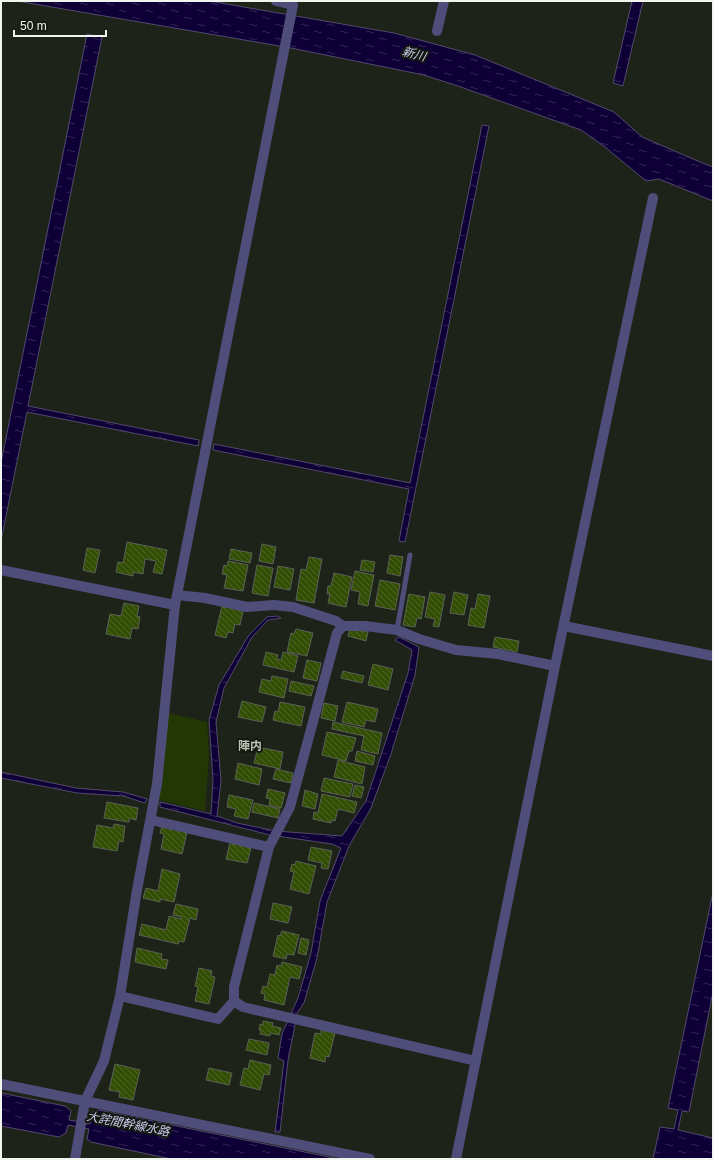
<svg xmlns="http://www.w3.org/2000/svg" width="714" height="1160" font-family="Helvetica,'Noto Sans JP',sans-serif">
  <defs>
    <pattern id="water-ripples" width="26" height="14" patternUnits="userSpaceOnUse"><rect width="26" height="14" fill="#0e0036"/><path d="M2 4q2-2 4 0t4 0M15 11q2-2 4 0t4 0" fill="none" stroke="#322653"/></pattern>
    <pattern id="building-back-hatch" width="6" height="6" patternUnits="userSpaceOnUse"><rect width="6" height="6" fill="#314e04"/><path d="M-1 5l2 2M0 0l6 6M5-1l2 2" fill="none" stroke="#4f6829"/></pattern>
  </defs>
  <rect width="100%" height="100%" fill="#1d2318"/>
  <path fill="#223704" d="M 168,713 L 207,722 L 209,755 L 205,811 L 159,800 Z"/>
  <path fill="url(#water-ripples)" stroke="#524a6d" d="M 17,1 L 209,1 L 394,33 L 475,55 L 614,112 L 642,137 L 700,162 L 713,167 L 713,201 L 659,179 L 646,181 L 605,147 L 581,130 L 458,86 L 424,75 L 291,48 Z
    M 632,1 L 643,1 L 623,86 L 613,83 Z
    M 87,34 L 102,37 L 28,406 L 199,440 L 198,446 L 27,412 L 1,541 L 1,463 Z
    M 482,125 L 489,126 L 405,542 L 399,541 L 409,489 L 213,450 L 214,444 L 410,483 Z
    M 277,616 L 281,618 L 268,620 L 252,637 L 224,688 L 216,722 L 221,781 L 217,816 L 237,823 L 276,831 L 342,836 L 366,801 L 408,673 L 412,650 L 395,640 L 399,637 L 419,647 L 415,675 L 391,754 L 371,808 L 349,846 L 327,902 L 317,958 L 304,1003 L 297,1013 L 294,1030 L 288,1060 L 280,1132 L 275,1132 L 284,1061 L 278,1058 L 282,1034 L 298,998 L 311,953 L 320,901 L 341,848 L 332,844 L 270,835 L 160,807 L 160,802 L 211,814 L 213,780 L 209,720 L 219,685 L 249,635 L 267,617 Z
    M 1,772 L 76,788 L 123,792 L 147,799 L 145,803 L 123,796 L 77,793 L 1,778 Z
    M 713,892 L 713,992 L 689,1112 L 682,1111 L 678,1130 L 713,1138 L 713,1159 L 653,1159 L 660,1127 L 674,1129 L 678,1110 L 668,1108 Z
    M 1,1093 L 65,1106 L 71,1111 L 69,1120 L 90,1124 L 93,1112 L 98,1110 L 339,1159 L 171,1159 L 91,1142 L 87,1139 L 89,1129 L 68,1125 L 66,1133 L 59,1137 L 1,1126 Z"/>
  <path fill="url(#building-back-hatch)" stroke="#5b6255" d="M 127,542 L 167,550 L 162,574 L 153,572 L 156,561 L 145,559 L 143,574 L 133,572 L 133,576 L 116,572 L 118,562 L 123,563 Z
    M 262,544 L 276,547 L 273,564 L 259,561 Z
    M 87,548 L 100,550 L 95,573 L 83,570 Z
    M 231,549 L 252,553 L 250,563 L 229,559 Z
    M 390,555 L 403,557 L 400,576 L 387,573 Z
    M 309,557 L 322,559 L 314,603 L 296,600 L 301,569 L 306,570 Z
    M 362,560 L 375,562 L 373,572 L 360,570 Z
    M 228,561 L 248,565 L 243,591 L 224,588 L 227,575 L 222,574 L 224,565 L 227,566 Z
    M 257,565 L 273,568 L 268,596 L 252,593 Z
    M 278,566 L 294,569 L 290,590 L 274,587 Z
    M 355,571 L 374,575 L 368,606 L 358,604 L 360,592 L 351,590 Z
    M 334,573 L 352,577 L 346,607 L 328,603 L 330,594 L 327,594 L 328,586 L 331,586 Z
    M 380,580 L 400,584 L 395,610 L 375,606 Z
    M 430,592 L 445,595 L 439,627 L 433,626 L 435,619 L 425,617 Z
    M 454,592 L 468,595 L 464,615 L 450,613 Z
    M 409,594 L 425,597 L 421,619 L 417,618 L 415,627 L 403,625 Z
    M 478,594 L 490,596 L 484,628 L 468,625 L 471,608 L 475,609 Z
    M 124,603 L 139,606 L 137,616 L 140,617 L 138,629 L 132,628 L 130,639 L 106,634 L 110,614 L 121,616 Z
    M 222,606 L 243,611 L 240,625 L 235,624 L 233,633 L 228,632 L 226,638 L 215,635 Z
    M 350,628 L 368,632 L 366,641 L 348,636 Z
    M 296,629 L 313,633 L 307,656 L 287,652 L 291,633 L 294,634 Z
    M 495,637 L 519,641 L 517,652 L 493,647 Z
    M 266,652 L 278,655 L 277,659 L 281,660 L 283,652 L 298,656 L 294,672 L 263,665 Z
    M 307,660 L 321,663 L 317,681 L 303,678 Z
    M 373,664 L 393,669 L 388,690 L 368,685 Z
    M 343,671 L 364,676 L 362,683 L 341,678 Z
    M 272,676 L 288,679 L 284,698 L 259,692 L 262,679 L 271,681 Z
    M 291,681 L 314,686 L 311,696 L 289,691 Z
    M 242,701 L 266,707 L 262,722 L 238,717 Z
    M 280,702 L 305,707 L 301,726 L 273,720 L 275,711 L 278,712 Z
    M 347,702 L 378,709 L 375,722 L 366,720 L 364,727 L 342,722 Z
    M 324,703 L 338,706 L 335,721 L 321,718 Z
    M 333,722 L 382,733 L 378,754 L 361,750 L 364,736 L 332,729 Z
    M 327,732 L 356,738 L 352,751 L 349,751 L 346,761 L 322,755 Z
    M 258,747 L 283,752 L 280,769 L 254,763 Z
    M 357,751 L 375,756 L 373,765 L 355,761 Z
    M 338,760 L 365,767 L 362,784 L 334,777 Z
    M 238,763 L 262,769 L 259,785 L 235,779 Z
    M 276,769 L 293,773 L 291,783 L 273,779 Z
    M 324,778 L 353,784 L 350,797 L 321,791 Z
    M 355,785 L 364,787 L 361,798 L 352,796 Z
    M 268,789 L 285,793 L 281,808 L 269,805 L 270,799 L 266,798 Z
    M 305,790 L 318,794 L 315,809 L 302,806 Z
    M 322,794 L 357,802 L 354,813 L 338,809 L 335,821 L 331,820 L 331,823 L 313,819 L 314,812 L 318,813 Z
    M 229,795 L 253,800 L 248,819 L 234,816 L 236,809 L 227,807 Z
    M 107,802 L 138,808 L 136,820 L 129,818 L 129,822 L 104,818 Z
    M 254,803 L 280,809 L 278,818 L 252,812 Z
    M 114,824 L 125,826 L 123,842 L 119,841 L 117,851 L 93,847 L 97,825 L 113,828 Z
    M 162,826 L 187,832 L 182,854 L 161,849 L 164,834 L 160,833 Z
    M 230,843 L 251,848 L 247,863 L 226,859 Z
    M 311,847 L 332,851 L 328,869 L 321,868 L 322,863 L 308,860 Z
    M 296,861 L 316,866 L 309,894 L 290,889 L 294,872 L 290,871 L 292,864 L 295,865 Z
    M 162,869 L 180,874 L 174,902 L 160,899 L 160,902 L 143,898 L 146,888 L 158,891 Z
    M 273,903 L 292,907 L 288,923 L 270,919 Z
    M 176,904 L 198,909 L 196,920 L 190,918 L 184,942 L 179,941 L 178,944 L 139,935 L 142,924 L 166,930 L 169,916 L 181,919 L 182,917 L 173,915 Z
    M 282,931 L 299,935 L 294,955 L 287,954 L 286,959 L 273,956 L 278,935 L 280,936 Z
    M 301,938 L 309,940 L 306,955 L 298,953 Z
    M 137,948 L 162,954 L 161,959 L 168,960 L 166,969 L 135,962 Z
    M 282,962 L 302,967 L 299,979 L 290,977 L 284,1005 L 264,1000 L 265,994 L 261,993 L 263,986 L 267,987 L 270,974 L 275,975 L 277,965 L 281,966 Z
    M 199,968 L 212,971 L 211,976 L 215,977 L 209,1004 L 195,1001 L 198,987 L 195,986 Z
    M 263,1021 L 273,1023 L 272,1026 L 281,1028 L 279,1035 L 271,1033 L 270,1036 L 260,1034 L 261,1031 L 259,1030 L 260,1024 L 263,1025 Z
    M 321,1030 L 335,1033 L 329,1057 L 326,1056 L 325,1062 L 310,1058 L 315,1033 L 321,1034 Z
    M 249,1039 L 269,1043 L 267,1055 L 246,1050 Z
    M 250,1060 L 271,1065 L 269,1075 L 264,1074 L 260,1090 L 240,1085 L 244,1068 L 248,1069 Z
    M 115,1064 L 140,1070 L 133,1100 L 119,1097 L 120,1092 L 109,1090 Z
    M 209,1068 L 232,1073 L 229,1085 L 206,1080 Z"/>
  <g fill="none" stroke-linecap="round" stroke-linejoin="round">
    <path stroke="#4f4e7b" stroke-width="5" d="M 397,630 L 410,555"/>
    <path stroke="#4f4e7b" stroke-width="10" d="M 437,31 L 444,1
      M 1,570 L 175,605
      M 177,595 L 205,598 L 247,607 L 274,605 L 293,607 L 336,621 L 343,626
      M 564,626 L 713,656
      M 151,820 L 269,847
      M 120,996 L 218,1019 L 234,1001 L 234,987 L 269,847 L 290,807 L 337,633 L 343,626 L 365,626 L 397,630 L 419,639 L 456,650 L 498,654 L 555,666
      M 234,1001 L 243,1007 L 476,1061
      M 1,1084 L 370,1159
      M 75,1159 L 85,1101 L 104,1061 L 120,996 L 137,890 L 157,784 L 175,605 L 293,5 L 276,1
      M 456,1159 L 555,666 L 653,198"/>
  </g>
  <g text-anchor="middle" stroke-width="4" stroke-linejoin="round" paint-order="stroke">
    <g font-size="12" font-style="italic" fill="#cbccf2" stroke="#14190f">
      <text transform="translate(414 54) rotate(14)" y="4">新川</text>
      <text transform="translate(128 1124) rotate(11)" y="4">大詫間幹線水路</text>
    </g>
    <g font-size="12" font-weight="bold" fill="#bbc3b4" stroke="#14190f">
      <text x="250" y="750">陣内</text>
    </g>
  </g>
  <rect width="714" height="1160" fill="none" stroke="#f1f5ee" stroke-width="4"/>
  <path d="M14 30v6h92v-6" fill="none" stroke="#f1f5ee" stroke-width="2"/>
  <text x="20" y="30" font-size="12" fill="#f1f5ee" stroke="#14190f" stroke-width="3" paint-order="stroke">50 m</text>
</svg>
